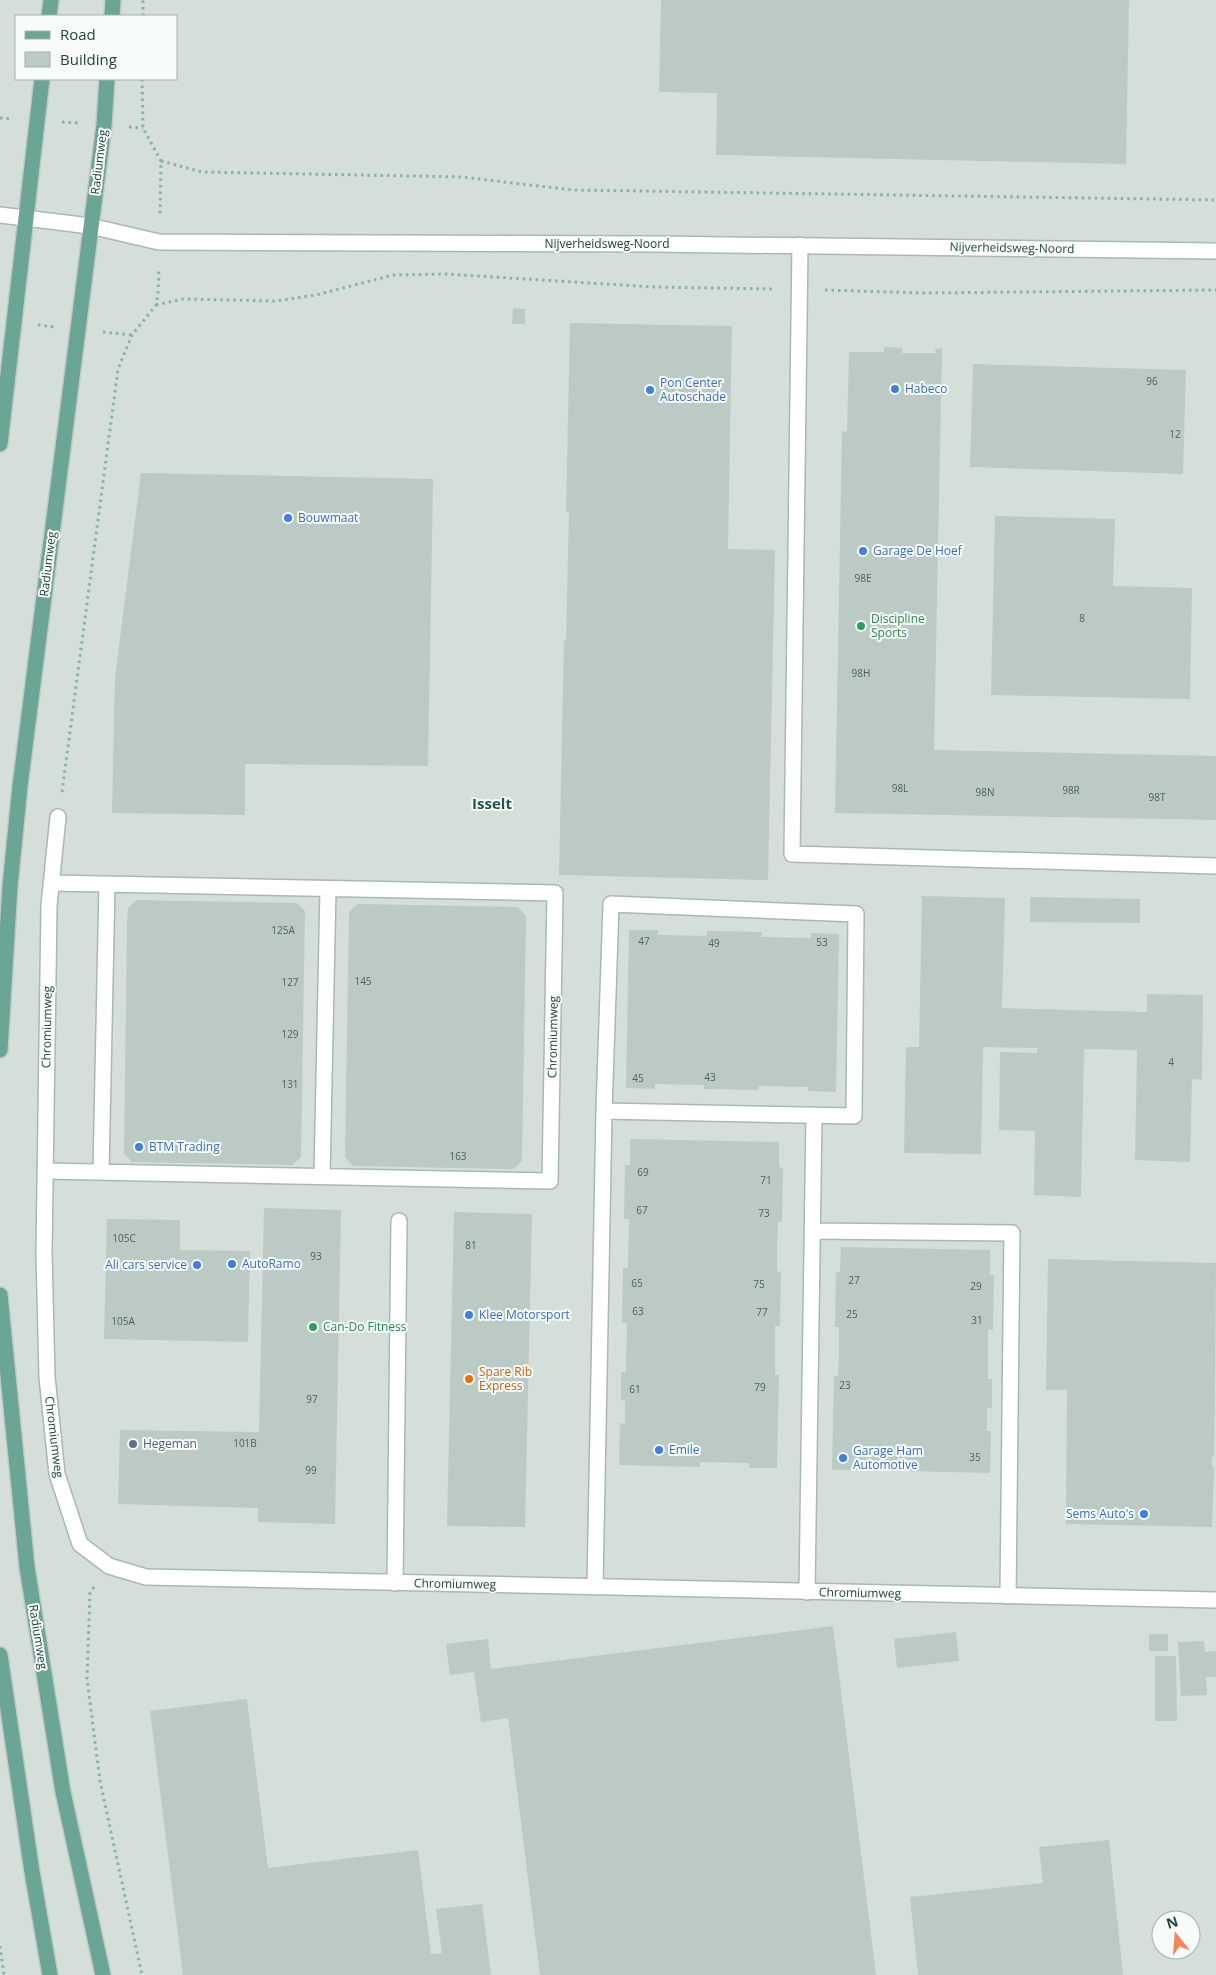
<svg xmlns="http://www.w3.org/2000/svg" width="1216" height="1975" font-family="'Open Sans',sans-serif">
  <rect width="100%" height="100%" fill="#e6efeb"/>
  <path fill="#d4dfda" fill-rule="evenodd" d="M 0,0 L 1216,0 L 1216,1975 L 0,1975 ZM 16,16 L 176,16 L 176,79 L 16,79 ZM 1161,1920 L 1191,1920 L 1191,1950 L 1161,1950 Z"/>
  <path fill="#bbcac4" d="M 661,0 L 1129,0 L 1126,164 L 716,155 L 717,93 L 659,92 Z
    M 513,308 L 525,309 L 525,324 L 512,324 Z
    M 570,323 L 732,326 L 728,549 L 775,550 L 768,880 L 559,875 L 564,640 L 566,640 L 569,512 L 566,512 Z
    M 884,347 L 902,348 L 902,353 L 936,353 L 935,349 L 942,348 L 934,750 L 1216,756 L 1216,820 L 835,813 L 842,431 L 847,432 L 849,352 L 884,352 Z
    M 973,364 L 1186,370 L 1183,474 L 970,467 Z
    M 141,473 L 433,479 L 428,766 L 245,764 L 245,815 L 112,813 L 115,678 Z
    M 995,516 L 1115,519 L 1113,586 L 1192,588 L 1190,699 L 991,695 Z
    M 920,896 L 1005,898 L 1002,1008 L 1147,1012 L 1147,994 L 1203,995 L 1202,1080 L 1192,1079 L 1190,1162 L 1135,1160 L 1137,1050 L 1084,1049 L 1081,1197 L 1034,1195 L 1035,1131 L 999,1130 L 1000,1052 L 1037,1053 L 1037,1048 L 983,1047 L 981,1154 L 904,1153 L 906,1047 L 919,1047 L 922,898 Z
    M 1030,897 L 1140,899 L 1140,923 L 1030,922 Z
    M 137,900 L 297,903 L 305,911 L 301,1157 L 292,1165 L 132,1162 L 124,1153 L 127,923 L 128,908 Z
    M 358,904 L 518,907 L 526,916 L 522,1161 L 513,1169 L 353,1166 L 345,1157 L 349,912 Z
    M 629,930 L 658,930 L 658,935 L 707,936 L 707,931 L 762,932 L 761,937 L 811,938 L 811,933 L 839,934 L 836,1092 L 808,1091 L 808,1087 L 759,1086 L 758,1090 L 704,1089 L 704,1085 L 655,1084 L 655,1089 L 626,1088 Z
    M 630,1139 L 779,1142 L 779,1167 L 783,1168 L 782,1222 L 778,1222 L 777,1246 L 777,1271 L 781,1272 L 780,1326 L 775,1326 L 775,1375 L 779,1375 L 777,1468 L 749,1468 L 749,1463 L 700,1462 L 700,1467 L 619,1465 L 620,1423 L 625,1424 L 625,1401 L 621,1400 L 621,1372 L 626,1372 L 627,1323 L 622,1323 L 623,1268 L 628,1268 L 629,1219 L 624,1219 L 625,1165 L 630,1165 Z
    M 264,1208 L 341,1210 L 335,1524 L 258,1522 L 258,1508 L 118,1504 L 120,1430 L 259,1432 Z
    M 454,1212 L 532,1214 L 525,1527 L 447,1526 Z
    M 107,1219 L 180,1220 L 180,1250 L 250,1251 L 248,1342 L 104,1339 Z
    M 841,1247 L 990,1250 L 990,1275 L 994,1275 L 993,1330 L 988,1329 L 988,1379 L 992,1379 L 992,1408 L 987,1408 L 987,1431 L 991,1431 L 990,1473 L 910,1471 L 910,1466 L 861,1465 L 860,1470 L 832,1470 L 834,1376 L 838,1376 L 839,1352 L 839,1327 L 835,1327 L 836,1272 L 840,1272 Z
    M 1048,1259 L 1216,1263 L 1215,1394 L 1214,1457 L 1212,1457 L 1212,1467 L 1214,1467 L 1212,1527 L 1066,1524 L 1067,1390 L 1046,1390 Z
    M 833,1626 L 876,1975 L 540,1975 L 508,1718 L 481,1722 L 474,1672 L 450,1675 L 446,1644 L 488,1639 L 491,1669 Z
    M 956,1632 L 959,1661 L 897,1668 L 894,1639 Z
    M 1149,1634 L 1168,1634 L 1168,1651 L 1149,1651 Z
    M 1204,1641 L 1205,1652 L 1216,1651 L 1216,1677 L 1206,1677 L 1207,1695 L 1181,1696 L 1178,1642 Z
    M 1155,1656 L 1176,1656 L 1177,1721 L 1155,1721 Z
    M 247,1699 L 268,1868 L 418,1850 L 431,1954 L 442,1953 L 436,1909 L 482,1904 L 491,1975 L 183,1975 L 150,1711 Z
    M 1109,1840 L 1123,1975 L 918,1975 L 910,1897 L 1043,1883 L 1039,1847 Z"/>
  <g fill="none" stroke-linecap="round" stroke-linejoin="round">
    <g stroke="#a8b8b2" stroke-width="18">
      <path id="service" d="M 800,245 L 792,854 L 1216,866
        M 45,1171 L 550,1181 L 555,893 L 51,883
        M 101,1172 L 107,884
        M 322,1176 L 328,889
        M 812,1231 L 1012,1233 L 1008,1596
        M 395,1583 L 399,1221
        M 595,1587 L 604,1111 L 611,904 L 856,914 L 854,1116 L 604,1111
        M 807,1592 L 814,1115"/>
    </g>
    <g stroke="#a8b8b2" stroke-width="18">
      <path id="minor" d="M 58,817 L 49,906 L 44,1253 L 47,1377 L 57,1474 L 80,1544 L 109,1566 L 146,1577 L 1216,1600"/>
    </g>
    <g stroke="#a8b8b2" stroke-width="18">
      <path id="tertiary" d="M 0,215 L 90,226 L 159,242 L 653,244 L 1216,251"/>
    </g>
    <g stroke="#c2cac8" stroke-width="18">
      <path id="primary" d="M 49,16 L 51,0
        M 112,16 L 113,0
        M 0,444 L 42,79
        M 0,1050 L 10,886 L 20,786 L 104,125 L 107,79
        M 0,1295 L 27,1567 L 63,1792 L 103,1975
        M 0,1655 L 32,1872 L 50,1975"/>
    </g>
    <path stroke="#86b3a5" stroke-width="3" stroke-dasharray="2.5 4" stroke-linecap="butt" d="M 143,16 L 143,0
      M 142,79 L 143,128 L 161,161 L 160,217
      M 0,118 L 13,119
      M 62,122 L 78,123
      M 129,127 L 143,128
      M 161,161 L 202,172 L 462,177 L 573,190 L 1216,200
      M 825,290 L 923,293 L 1216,290
      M 156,305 L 183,299 L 276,301 L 316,295 L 393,275 L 446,274 L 654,287 L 774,289
      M 38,325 L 54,327
      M 103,332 L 132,335
      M 62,792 L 118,369 L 132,335 L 156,305 L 158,294 L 159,268
      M 94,1587 L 90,1593 L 87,1679 L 100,1781 L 142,1975
      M 0,1946 L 4,1975"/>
    <use href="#service" stroke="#fff" stroke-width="15"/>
    <use href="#minor" stroke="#fff" stroke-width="15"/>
    <use href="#tertiary" stroke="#fff" stroke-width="15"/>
    <use href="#primary" stroke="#6aa596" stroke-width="15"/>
  </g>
  <g fill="#3f7fe0" stroke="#f7fbf9" stroke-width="2">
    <circle cx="895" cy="389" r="5"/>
    <circle cx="650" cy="390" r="5"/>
    <circle cx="288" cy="518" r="5"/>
    <circle cx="863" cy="551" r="5"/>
    <circle cx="139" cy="1147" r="5"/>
    <circle cx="232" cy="1264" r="5"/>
    <circle cx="197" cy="1265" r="5"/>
    <circle cx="469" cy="1315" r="5"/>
    <circle cx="659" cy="1450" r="5"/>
    <circle cx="843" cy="1458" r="5"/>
    <circle cx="1144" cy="1514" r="5"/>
  </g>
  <g fill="#2e9e5b" stroke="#f7fbf9" stroke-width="2">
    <circle cx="861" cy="626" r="5"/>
    <circle cx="313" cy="1327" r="5"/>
  </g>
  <circle fill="#e8710a" stroke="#f7fbf9" stroke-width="2" cx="469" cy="1379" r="5"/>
  <circle fill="#5c6f8a" stroke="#f7fbf9" stroke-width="2" cx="133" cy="1444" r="5"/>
  <g text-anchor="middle" stroke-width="4" stroke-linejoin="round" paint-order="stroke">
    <g font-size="10" fill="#4a645c">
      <text x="1152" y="385">96</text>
      <text x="1175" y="438">12</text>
      <text x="863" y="582">98E</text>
      <text x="1082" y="622">8</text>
      <text x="861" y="677">98H</text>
      <text x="900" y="792">98L</text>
      <text x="1071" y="794">98R</text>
      <text x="985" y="796">98N</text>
      <text x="1157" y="801">98T</text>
      <text x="283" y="934">125A</text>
      <text x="644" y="945">47</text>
      <text x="822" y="946">53</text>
      <text x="714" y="947">49</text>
      <text x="363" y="985">145</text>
      <text x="290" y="986">127</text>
      <text x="290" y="1038">129</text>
      <text x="1171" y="1066">4</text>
      <text x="710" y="1081">43</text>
      <text x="638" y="1082">45</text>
      <text x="290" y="1088">131</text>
      <text x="458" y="1160">163</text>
      <text x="643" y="1176">69</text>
      <text x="766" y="1184">71</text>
      <text x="642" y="1214">67</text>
      <text x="764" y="1217">73</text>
      <text x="124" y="1242">105C</text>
      <text x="471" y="1249">81</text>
      <text x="316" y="1260">93</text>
      <text x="854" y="1284">27</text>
      <text x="637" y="1287">65</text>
      <text x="759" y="1288">75</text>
      <text x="976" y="1290">29</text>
      <text x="638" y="1315">63</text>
      <text x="762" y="1316">77</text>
      <text x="852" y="1318">25</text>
      <text x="977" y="1324">31</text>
      <text x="123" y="1325">105A</text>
      <text x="845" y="1389">23</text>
      <text x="760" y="1391">79</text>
      <text x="635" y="1393">61</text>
      <text x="312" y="1403">97</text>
      <text x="245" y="1447">101B</text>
      <text x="975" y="1461">35</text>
      <text x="311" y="1474">99</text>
    </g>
    <g font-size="12" fill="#24423a" stroke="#f7fbf9">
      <text transform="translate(99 162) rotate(-83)" y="4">Radiumweg</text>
      <text x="607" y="248">Nijverheidsweg-Noord</text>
      <text transform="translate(1012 248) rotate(1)" y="4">Nijverheidsweg-Noord</text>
      <text transform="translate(48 564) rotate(-83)" y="4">Radiumweg</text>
      <text transform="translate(47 1027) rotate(-89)" y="4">Chromiumweg</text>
      <text transform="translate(553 1037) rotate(-89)" y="4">Chromiumweg</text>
      <text transform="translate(54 1437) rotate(83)" y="4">Chromiumweg</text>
      <text transform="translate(455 1584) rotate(1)" y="4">Chromiumweg</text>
      <text transform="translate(860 1593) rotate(1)" y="4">Chromiumweg</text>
      <text transform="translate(38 1637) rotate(81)" y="4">Radiumweg</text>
    </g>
    <g font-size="12" fill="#366cbe" stroke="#f7fbf9" text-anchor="start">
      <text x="660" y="387">Pon Center<tspan x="660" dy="14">Autoschade</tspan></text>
      <text x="905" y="393">Habeco</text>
      <text x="298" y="522">Bouwmaat</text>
      <text x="873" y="555">Garage De Hoef</text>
      <text x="149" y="1151">BTM Trading</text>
      <text x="242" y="1268">AutoRamo</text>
      <text x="187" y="1269" text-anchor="end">Ali cars service</text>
      <text x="479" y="1319">Klee Motorsport</text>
      <text x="669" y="1454">Emile</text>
      <text x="853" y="1455">Garage Ham<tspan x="853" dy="14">Automotive</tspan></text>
      <text x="1134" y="1518" text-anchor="end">Sems Auto's</text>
    </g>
    <g font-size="12" fill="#27864d" stroke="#f7fbf9" text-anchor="start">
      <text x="871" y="623">Discipline<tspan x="871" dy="14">Sports</tspan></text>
      <text x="323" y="1331">Can-Do Fitness</text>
    </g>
    <g font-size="12" fill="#c56008" stroke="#f7fbf9" text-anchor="start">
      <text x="479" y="1376">Spare Rib<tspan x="479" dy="14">Express</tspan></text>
    </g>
    <g font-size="12" fill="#4e5e75" stroke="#f7fbf9" text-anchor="start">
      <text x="143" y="1448">Hegeman</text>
    </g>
    <g font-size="15" font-weight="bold" fill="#1f5548" stroke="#f7fbf9">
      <text x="492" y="809">Isselt</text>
    </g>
  </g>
  <rect x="15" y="15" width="162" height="65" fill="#f7fbf9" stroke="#a3b1ad"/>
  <rect x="25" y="31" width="25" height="8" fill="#6aa596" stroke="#a3b1ad"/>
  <text x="60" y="40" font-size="15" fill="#24423a">Road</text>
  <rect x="25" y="52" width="25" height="15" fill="#bbcac4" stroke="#a3b1ad"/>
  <text x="60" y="65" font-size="15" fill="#24423a">Building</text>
  <g transform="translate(1176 1935) rotate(343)"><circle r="24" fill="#f7fbf9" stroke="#a3b1ad"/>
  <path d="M0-4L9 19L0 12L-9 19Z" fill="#f4845f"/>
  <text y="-8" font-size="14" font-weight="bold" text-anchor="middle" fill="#24423a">N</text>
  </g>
</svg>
